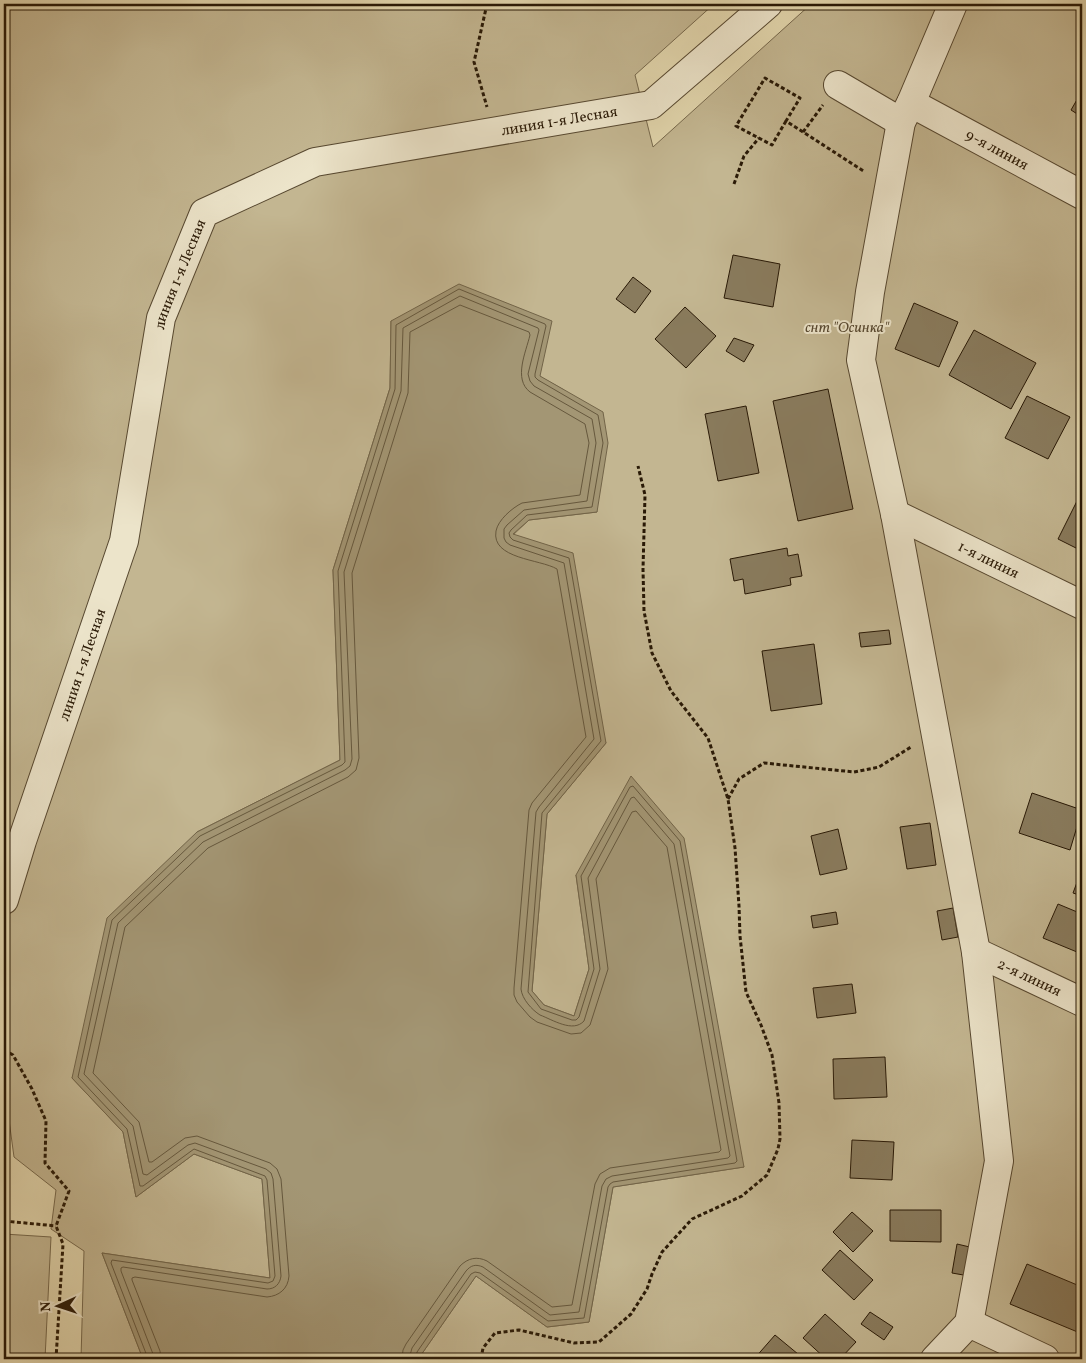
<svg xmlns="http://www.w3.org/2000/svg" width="1086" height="1363" font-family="Vollkorn,serif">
  <rect width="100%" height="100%" fill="#e2d6ad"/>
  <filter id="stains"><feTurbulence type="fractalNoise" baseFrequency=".004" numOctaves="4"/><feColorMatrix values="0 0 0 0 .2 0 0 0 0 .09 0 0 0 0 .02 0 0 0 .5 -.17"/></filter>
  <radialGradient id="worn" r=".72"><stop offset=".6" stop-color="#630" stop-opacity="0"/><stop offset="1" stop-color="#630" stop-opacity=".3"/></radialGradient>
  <path fill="#c3b691" stroke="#76684c" d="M 4,4 L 714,4 L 635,75 L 653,147 L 811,4 L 1082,4 L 1082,1359 L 420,1359 L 421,1355 L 476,1276 L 547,1327 L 589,1322 L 613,1187 L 744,1167 L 576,875 L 589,969 L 574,1016 L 544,1005 L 532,991 L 547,814 L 606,743 L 513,535 L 529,520 L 597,512 L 564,390 L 539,376 L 391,321 L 390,388 L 333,570 L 340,760 L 197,832 L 72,1078 L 123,1132 L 136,1197 L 194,1154 L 262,1179 L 270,1278 L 102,1253 L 143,1359 L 81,1359 L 84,1251 L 51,1229 L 56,1190 L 14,1157 L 4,1083 Z
    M 4,1234 L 51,1237 L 45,1359 L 4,1359 Z"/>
  <path fill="#a39674" stroke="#726448" d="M 459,284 L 552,321 L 540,376 L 603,412 L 608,443 L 597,512 L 529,520 L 513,534 L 573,553 L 606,743 L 547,814 L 532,991 L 544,1005 L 574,1016 L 589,969 L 576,875 L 631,776 L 684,838 L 744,1167 L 613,1187 L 589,1322 L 547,1327 L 476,1276 L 421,1355 L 420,1359 L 143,1359 L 102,1253 L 270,1278 L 262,1179 L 194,1154 L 136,1197 L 123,1132 L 72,1078 L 107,918 L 197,832 L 340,760 L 333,570 L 390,388 L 391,321 Z"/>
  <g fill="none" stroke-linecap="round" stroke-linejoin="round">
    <path stroke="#66583d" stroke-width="1" d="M 147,1359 L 147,1356 L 111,1263 L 112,1260 L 268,1283 L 273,1281 L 275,1276 L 267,1180 L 265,1176 L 194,1149 L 143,1186 L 140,1186 L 127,1129 L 78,1077 L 112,920 L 200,836 L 342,765 L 345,762 L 338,571 L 395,389 L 396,325 L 459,289 L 545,324 L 546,326 L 535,374 L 535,377 L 538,380 L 598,415 L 603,443 L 592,507 L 527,515 L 511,530 L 509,533 L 510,537 L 513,540 L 569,558 L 601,741 L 542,813 L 528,992 L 541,1009 L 572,1020 L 576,1020 L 579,1017 L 594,969 L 581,876 L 630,787 L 633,786 L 680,841 L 737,1161 L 735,1163 L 613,1182 L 610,1184 L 608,1187 L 584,1318 L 548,1321 L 480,1273 L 475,1272 L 471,1274 L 417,1352 L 416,1359
      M 153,1359 L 153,1354 L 121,1271 L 121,1268 L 123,1267 L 267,1289 C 275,1289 280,1284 281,1276 L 273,1179 L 271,1173 L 266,1169 L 195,1143 L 188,1145 L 147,1175 L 143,1174 L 133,1126 L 84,1074 L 118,923 L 203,842 L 345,770 L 350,766 L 352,759 L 344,572 L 401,391 L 403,328 L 460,296 L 538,328 L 539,330 L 528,374 L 530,381 L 534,386 L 592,419 L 596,443 L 587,501 L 524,510 L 507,525 L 504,529 L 504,538 L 506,542 L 510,545 L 564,563 L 594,739 L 539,807 L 536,812 L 521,989 C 522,999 532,1010 540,1015 C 553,1020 573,1033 584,1021 L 600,969 L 588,878 L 631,798 L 634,797 L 674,844 L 730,1156 L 728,1158 L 612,1176 L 606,1179 L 602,1186 L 579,1312 L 550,1315 L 483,1267 C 476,1264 471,1265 466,1271 L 412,1348 L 409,1359
      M 161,1359 L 160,1351 L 132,1280 L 132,1278 L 135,1277 L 267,1297 C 279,1296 288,1289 289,1276 L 281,1179 L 277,1169 L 270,1163 L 197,1136 L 185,1138 L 152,1162 L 149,1162 L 139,1122 L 93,1073 L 125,927 L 208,848 L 348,777 L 356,770 L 359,758 L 352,573 L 408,393 L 410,332 L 460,305 L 529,332 L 530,335 C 526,352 513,379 530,392 L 585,424 L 589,443 L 580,495 L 522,503 C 512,508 498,520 496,531 C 491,559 540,559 557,569 L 586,737 L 532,803 L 529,810 L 514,988 L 514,995 L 517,1002 L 530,1017 L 537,1022 L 571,1034 L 581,1033 L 590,1025 L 608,969 L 596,879 L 632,812 L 636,811 L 667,847 L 721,1150 L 719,1152 L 610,1168 L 600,1174 L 595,1184 L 572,1305 L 552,1307 L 487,1261 C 477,1256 468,1258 460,1266 L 406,1344 L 403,1350 L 402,1359"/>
  </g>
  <path fill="#897b5d" stroke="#291906" d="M 1082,91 L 1082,117 L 1071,110 Z
    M 733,255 L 780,264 L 773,307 L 724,298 Z
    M 633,277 L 651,291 L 635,313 L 616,299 Z
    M 914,303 L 958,322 L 939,367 L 895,349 Z
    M 685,307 L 716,336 L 686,368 L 655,339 Z
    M 974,330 L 1036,363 L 1011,409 L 949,375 Z
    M 734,338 L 754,345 L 744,362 L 726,351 Z
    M 828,389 L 853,509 L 798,521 L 773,401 Z
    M 1027,396 L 1070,417 L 1048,459 L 1005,438 Z
    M 746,406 L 759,473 L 718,481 L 705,414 Z
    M 1082,491 L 1082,551 L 1058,539 Z
    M 787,548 L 788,556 L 798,554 L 802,576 L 790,578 L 791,585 L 745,594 L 743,579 L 734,581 L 730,559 Z
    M 889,630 L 891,644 L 861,647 L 859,633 Z
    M 814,644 L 822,704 L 771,711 L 762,651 Z
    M 1032,793 L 1082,810 L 1070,850 L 1019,833 Z
    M 930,823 L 936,865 L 907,869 L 900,827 Z
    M 838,829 L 847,869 L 820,875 L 811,836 Z
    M 1082,869 L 1082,896 L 1073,893 Z
    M 1058,904 L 1082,914 L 1082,939 L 1077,952 L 1043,938 Z
    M 953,908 L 958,937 L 942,940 L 937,911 Z
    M 836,912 L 838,924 L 813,928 L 811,916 Z
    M 852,984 L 856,1013 L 817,1018 L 813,988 Z
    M 885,1057 L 887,1097 L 834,1099 L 833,1059 Z
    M 1082,1083 L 1082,1098 L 1077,1095 Z
    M 852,1140 L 894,1142 L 892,1180 L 850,1178 Z
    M 890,1210 L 941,1210 L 941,1242 L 890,1241 Z
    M 852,1212 L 873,1231 L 853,1252 L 833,1232 Z
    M 957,1244 L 974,1248 L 969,1276 L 952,1273 Z
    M 840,1250 L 873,1280 L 854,1300 L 822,1270 Z
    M 1027,1264 L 1082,1287 L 1082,1327 L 1080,1333 L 1010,1304 Z
    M 870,1312 L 893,1327 L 884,1340 L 861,1324 Z
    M 825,1314 L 856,1342 L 840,1359 L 826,1359 L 803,1338 Z
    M 775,1335 L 804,1359 L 754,1359 Z"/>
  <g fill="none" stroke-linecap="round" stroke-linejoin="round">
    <g stroke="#574830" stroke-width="30">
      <g id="minor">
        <path d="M 838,85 L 901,122"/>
        <path id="s1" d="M 911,103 L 1082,195"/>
        <path id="s2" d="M 895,514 L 1082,605"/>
        <path id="s3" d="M 4,900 L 22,841 L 124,541 L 161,318 L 204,213 L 315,162 L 651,105 L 768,4"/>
        <path id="s4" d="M 976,952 L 1082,1002"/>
        <path d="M 969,1323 L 1045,1359"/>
        <path d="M 935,1359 L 969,1323 L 999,1161 L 976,952 L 895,514 L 861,360 L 870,292 L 901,122 L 911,103 L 953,4"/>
      </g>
    </g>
    <path stroke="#291906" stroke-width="3" stroke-dasharray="4 2.5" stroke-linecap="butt" d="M 487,4 L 474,62 L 487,107
      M 786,121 L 772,145 L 736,126 L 765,78 L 800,98 L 786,121 L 865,172
      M 803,132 L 823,105
      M 734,184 L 744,156 L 759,138
      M 728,799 L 739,779 L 764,763 L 854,772 L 879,767 L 911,747
      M 4,1050 L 13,1055 L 32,1089 L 46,1121 L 45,1163 L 69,1191 L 56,1226 L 63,1244 L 56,1359
      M 4,1221 L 56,1226
      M 481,1359 L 483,1348 L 495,1333 L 519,1330 L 574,1343 L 599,1342 L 631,1314 L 647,1289 L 652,1274 L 662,1252 L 692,1219 L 742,1196 L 767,1175 L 778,1149 L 780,1139 L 779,1103 L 772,1055 L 761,1025 L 746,992 L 740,936 L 739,906 L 735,848 L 728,799 L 708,738 L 671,691 L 652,653 L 644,611 L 643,569 L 645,495 L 638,466"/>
    <use href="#minor" stroke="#ece4ca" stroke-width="28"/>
  </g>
  <g text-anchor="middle" stroke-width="4" stroke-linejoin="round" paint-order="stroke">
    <g font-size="15" fill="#291906" stroke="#ece4ca">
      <text dy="5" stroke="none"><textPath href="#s3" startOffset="1088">линия 1-я Лесная</textPath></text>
      <text dy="5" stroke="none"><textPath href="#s1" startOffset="98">9-я линия</textPath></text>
      <text dy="5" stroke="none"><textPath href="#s3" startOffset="652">линия 1-я Лесная</textPath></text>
      <text dy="5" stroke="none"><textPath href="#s2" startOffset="104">1-я линия</textPath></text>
      <text dy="5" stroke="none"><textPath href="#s3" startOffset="248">линия 1-я Лесная</textPath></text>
      <text dy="5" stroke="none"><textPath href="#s4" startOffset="59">2-я линия</textPath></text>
    </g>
    <g font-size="15" font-style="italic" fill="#574830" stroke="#ece4ca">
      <text x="847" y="332">снт "Осинка"</text>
    </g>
  </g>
  <rect width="1086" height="1363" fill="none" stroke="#e2d6ad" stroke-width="20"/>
  <rect x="5" y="5" width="1076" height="1353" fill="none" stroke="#291906" stroke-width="2.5"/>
  <rect x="10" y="10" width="1066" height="1343" fill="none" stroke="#291906"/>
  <g transform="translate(58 1306) rotate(267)" stroke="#ece4ca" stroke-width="4" paint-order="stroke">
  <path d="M0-4L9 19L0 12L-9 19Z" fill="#291906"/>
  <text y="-8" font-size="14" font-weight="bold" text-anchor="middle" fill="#291906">N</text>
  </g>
  <rect width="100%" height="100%" filter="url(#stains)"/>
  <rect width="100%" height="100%" fill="url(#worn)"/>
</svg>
